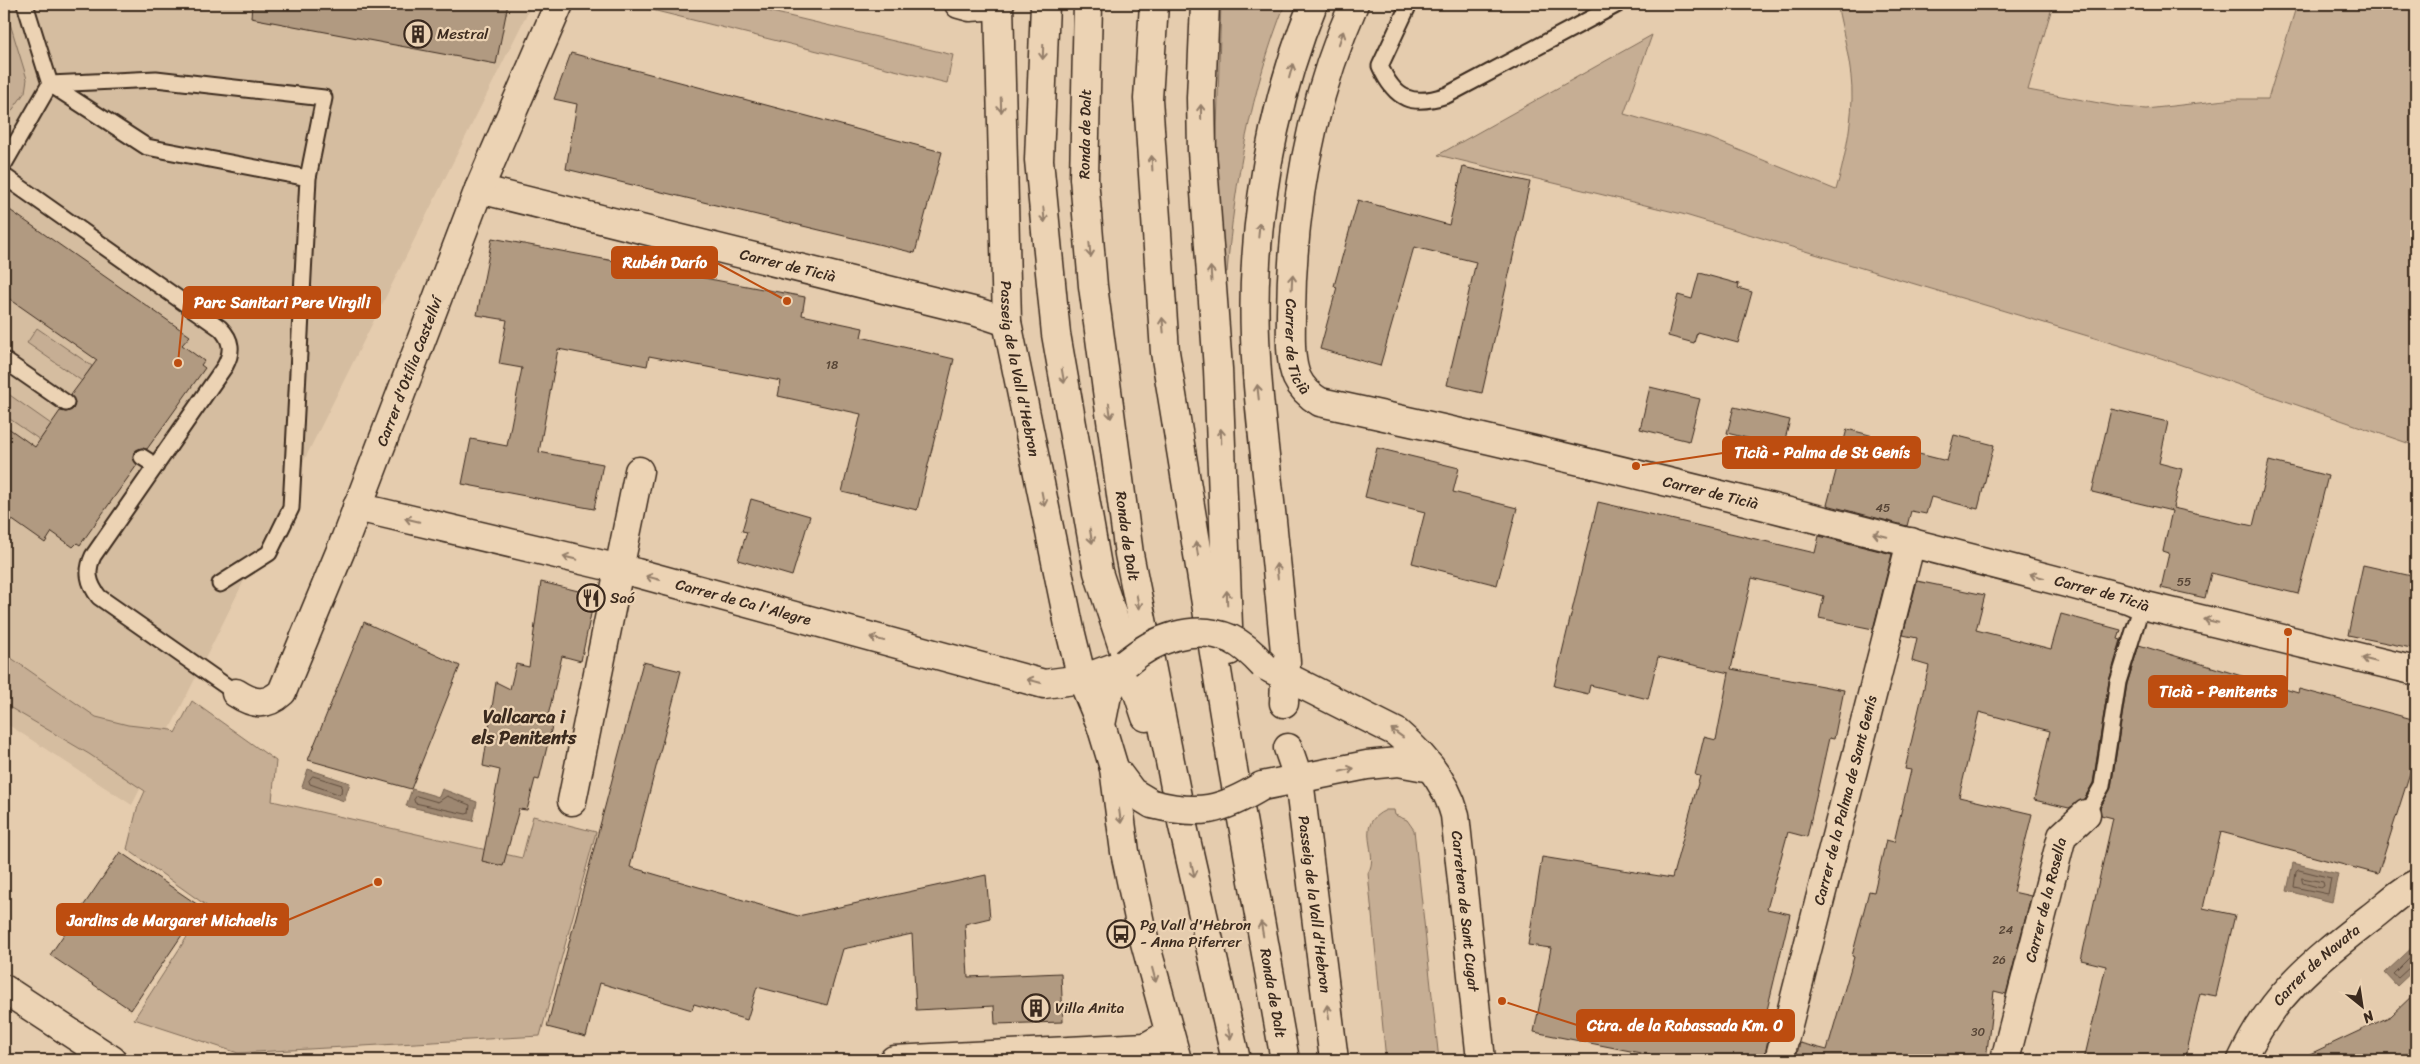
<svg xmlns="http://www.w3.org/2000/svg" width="2420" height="1064" font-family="Sriracha,sans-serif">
  <rect width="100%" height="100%" fill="#e5ccae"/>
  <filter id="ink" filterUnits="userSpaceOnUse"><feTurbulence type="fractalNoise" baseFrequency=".02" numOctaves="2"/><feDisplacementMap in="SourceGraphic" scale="10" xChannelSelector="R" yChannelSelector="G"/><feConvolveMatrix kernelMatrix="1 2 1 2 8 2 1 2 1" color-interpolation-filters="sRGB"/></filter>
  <g filter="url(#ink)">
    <path fill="#d5bda0" d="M 4,4 L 532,4 L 132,805 L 4,722 Z"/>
    <path fill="#c6ae94" stroke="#806c59" d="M 4,4 L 27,79 L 25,92 L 4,122 Z
      M 628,4 L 738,4 L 953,55 L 947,83 Z
      M 1221,4 L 1285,4 C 1251,90 1235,180 1227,272 L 1223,272 L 1216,160 Z
      M 1837,4 L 2053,4 L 2028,90 L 2121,107 L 2146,109 L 2234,99 L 2268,99 L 2297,4 L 2416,4 L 2416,446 L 2161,358 L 1682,214 L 1438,155 L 1652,35 L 1624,114 L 1712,139 L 1836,190 C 1844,162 1851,129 1852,99 C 1853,69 1843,33 1837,4 Z
      M 37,328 L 92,366 L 82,381 L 27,343 Z
      M 4,391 L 51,424 L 40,440 L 4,415 Z
      M 4,653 L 96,717 L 128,725 L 172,730 L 175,733 L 192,701 L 276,761 L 272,801 L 522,858 L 533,816 L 596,832 L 540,1036 L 238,1053 L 134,1019 L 207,906 L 127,849 L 137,809 L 145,791 L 89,754 L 4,704 Z
      M 1386,810 L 1394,810 L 1395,815 L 1407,820 L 1414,830 L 1439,1060 L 1386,1060 L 1368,873 C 1381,853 1352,825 1386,810 Z"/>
    <path fill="#9d8771" stroke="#766250" d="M 308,769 L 350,783 L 344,801 L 302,787 Z
      M 412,789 L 439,797 L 442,789 L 477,802 L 473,821 L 406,806 Z
      M 2293,863 L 2338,874 L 2332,902 L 2287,891 Z
      M 2416,944 L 2416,968 L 2397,986 L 2385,973 Z"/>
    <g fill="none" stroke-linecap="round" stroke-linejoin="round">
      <path stroke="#624f3f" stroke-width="1" d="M 313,776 L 342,785 L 341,793 L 338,794 L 310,784 L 309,781 Z
        M 417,796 L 438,802 L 447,796 L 470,805 L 469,813 L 466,814 L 415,803 L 414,800 Z
        M 2299,870 L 2331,878 L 2328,894 L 2294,887 L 2296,872 Z
        M 2302,878 L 2323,882 L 2324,886 L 2321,888 L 2303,883 Z
        M 2416,951 L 2393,974 L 2398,978 L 2411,966 L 2416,965"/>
    </g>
    <path fill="#b19a81" stroke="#3b2a1e" d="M 252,4 L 508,4 L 496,64 L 251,18 Z
      M 571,53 L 942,152 L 915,253 L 566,169 L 577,104 L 554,99 Z
      M 1463,167 L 1530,182 L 1482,393 L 1447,385 L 1476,262 L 1414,247 L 1380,366 L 1320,349 L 1337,287 L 1334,286 L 1358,200 L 1449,225 Z
      M 4,206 L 190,336 L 182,345 L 204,361 L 201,365 L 205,368 L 147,449 L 142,448 L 134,452 L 133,457 L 137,465 L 80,545 L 77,543 L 73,547 L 52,532 L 45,543 L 4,514 L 4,425 L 35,447 L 60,411 L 66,412 L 73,409 L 75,403 L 71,395 L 97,360 L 4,295 Z
      M 492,238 L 805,297 L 802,315 L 863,328 L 861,337 L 954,359 L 917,510 L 842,492 L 861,414 L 778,396 L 781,381 L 649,356 L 647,366 L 558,349 L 539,452 L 603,464 L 594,509 L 462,484 L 471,439 L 507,446 L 522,368 L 499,364 L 507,320 L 477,315 Z
      M 1699,273 L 1739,284 L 1738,288 L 1752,292 L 1738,343 L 1697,332 L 1694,343 L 1668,336 L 1678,295 L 1692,299 Z
      M 1650,387 L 1700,399 L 1689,441 L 1640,429 Z
      M 1734,407 L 1790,420 L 1783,447 L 1727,433 Z
      M 2111,409 L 2168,422 L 2159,463 L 2182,469 L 2173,508 L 2253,526 L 2269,461 L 2328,476 L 2298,594 L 2211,573 L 2205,598 L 2161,588 L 2169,553 L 2163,551 L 2172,511 L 2092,492 Z
      M 1847,429 L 1881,438 L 1879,444 L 1947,461 L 1954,435 L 1994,445 L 1978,509 L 1931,497 L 1926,514 L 1911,511 L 1907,526 L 1827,505 Z
      M 1377,448 L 1459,468 L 1453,492 L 1517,508 L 1497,585 L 1412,563 L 1425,512 L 1365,497 Z
      M 751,499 L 810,516 L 792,576 L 738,560 L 747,532 L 742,531 Z
      M 1598,502 L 1815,553 L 1819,536 L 1892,554 L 1873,629 L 1819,618 L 1824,596 L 1752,578 L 1731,669 L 1844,690 L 1834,739 L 1829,738 L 1807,837 L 1788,832 L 1767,909 L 1790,914 L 1762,1031 L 1769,1034 L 1764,1060 L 1676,1060 L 1534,1032 L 1551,948 L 1528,945 L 1542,857 L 1672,878 L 1700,776 L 1695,775 L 1704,737 L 1716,740 L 1729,673 L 1658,657 L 1648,699 L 1590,685 L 1588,694 L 1554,686 Z
      M 2363,565 L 2416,577 L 2416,649 L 2348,635 Z
      M 1917,581 L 1985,595 L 1976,630 L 2051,649 L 2061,614 L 2121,630 L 2118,639 L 2121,640 L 2109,681 L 2093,783 L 2084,799 L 2069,808 L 2034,800 L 2050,731 L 1979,712 L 1959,797 L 2032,814 L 2013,892 L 2031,896 L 2006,994 L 1994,991 L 1986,1060 L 1795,1060 L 1800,1043 L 1827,1050 L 1854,957 L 1852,956 L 1869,891 L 1874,892 L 1886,840 L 1894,842 L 1911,770 L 1905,769 L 1929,666 L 1912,661 L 1917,638 L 1903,635 Z
      M 541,582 L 595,595 L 581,661 L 562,656 L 547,720 L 553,722 L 539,780 L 535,779 L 527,810 L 519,809 L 503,866 L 482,861 L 500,770 L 483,766 L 496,682 L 510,689 L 516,664 L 529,667 Z
      M 364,622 L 460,666 L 411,789 L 308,760 Z
      M 2139,645 L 2298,693 L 2299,689 L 2416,720 L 2416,754 L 2378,874 L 2221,832 L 2203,908 L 2235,915 L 2216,996 L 2200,993 L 2185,1060 L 2084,1060 L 2106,966 L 2081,960 L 2113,818 L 2101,815 L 2100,808 L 2111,788 L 2127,684 Z
      M 643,662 L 681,671 L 630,867 L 798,916 L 986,875 L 990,918 L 965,924 L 968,977 L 1061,973 L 1063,1022 L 995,1024 L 994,1006 L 916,1010 L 912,934 L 843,949 L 827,1005 L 757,987 L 747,1020 L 694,1004 L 692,1010 L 600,983 L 586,1037 L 547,1027 Z
      M 120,852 L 201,907 L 131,1010 L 50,955 Z
      M 2416,992 L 2416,1060 L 2297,1060 L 2391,1016 Z"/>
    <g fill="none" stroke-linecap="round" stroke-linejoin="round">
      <g stroke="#3b2a1e" stroke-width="19">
        <path id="lane" d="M 1409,4 L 1380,66 C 1395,100 1412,107 1447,95 L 1618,4
          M 50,84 L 147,147 L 308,178 L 291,508 L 269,553 L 220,584
          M 50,84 L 156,79 L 324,98 L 308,178
          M 4,164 L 50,84 L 25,4
          M 4,176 L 220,328 C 232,340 233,351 225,366 L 93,556 C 86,571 88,583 99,597 L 236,693
          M 4,360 L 66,403
          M 142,457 L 156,466
          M 2086,814 L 2102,786 L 2118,682 L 2142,605"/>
      </g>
      <g stroke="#3b2a1e" stroke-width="31">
        <g id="street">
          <path d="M 959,4 L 970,7 L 999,5"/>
          <path id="s1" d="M 1354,4 C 1311,101 1292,208 1291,314 C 1291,333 1289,360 1297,378 C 1302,389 1310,396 1320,402 C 1591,460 1860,529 2128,599 L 2142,605 L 2416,671"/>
          <path id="s2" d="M 479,189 L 977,312 L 1007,322"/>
          <path id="s3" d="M 357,507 L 637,573 L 1044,684 L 1082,679 L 1126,663"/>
          <path id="s4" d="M 236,693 C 253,704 266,707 282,692 L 345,540 L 479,189 L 559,4"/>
          <path d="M 572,801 L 639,471"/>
          <path d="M 894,1060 L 1146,1047 L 1169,1034"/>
          <path id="s5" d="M 1779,1060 L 1911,542"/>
          <path id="s6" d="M 2005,1060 L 2062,836 L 2086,814"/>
          <path id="s7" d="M 2242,1060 C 2273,993 2314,962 2370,918 C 2385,907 2400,891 2416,884"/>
        </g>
      </g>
      <g stroke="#3b2a1e" stroke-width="31">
        <g id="secondary">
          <path id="s8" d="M 999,4 L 1007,322 L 1070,630 L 1082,679 L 1101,725"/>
          <path d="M 1126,663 L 1107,695 L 1101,725 L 1114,768 L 1132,792 L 1152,804"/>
          <path id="s9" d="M 1271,669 L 1396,732 C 1422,754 1446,781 1455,815 L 1481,1060"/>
          <path d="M 1284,703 L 1286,662 C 1280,599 1274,537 1267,474 C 1259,403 1251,333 1256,262 C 1261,175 1280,84 1313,4"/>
          <path id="s10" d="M 1288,748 L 1299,780 L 1334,1060"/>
          <path d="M 1114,768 L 1125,852 L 1141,928 L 1177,1060"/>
          <path d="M 1262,786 L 1367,765 L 1398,762 L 1431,768"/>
          <path d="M 4,989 L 112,1060"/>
        </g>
      </g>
      <g stroke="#3b2a1e" stroke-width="31">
        <g id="highway">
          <path d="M 1045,4 L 1039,160 L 1056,334 L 1098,572 L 1146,717"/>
          <path id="s11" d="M 1088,4 L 1084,178 L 1093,286 L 1129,554 L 1182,822 L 1236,1060"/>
          <path id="s12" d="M 1154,4 L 1148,99 L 1165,352 L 1233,769 L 1285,1060"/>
          <path d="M 1205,4 L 1201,98 L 1202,151 L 1218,369 L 1229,651"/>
        </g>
      </g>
      <use href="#lane" stroke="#ecd3b4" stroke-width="15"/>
      <use href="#street" stroke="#ecd3b4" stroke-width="28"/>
      <use href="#secondary" stroke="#ecd3b4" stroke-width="28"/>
      <use href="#highway" stroke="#ecd3b4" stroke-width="28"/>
      <g stroke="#3b2a1e" stroke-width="31" stroke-linecap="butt">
        <path id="secondary-bridge" d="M 1126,663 C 1154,639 1194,623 1231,639 C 1244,645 1255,656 1264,666
          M 1152,804 C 1199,816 1221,811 1262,786"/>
      </g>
      <use href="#secondary-bridge" stroke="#ecd3b4" stroke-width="28"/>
    </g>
    <defs><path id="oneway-shaft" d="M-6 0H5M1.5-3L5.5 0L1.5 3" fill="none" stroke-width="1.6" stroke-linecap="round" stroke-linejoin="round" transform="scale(1.25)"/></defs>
    <g stroke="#947e69">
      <use href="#oneway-shaft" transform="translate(1341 38) rotate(-71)"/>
      <use href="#oneway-shaft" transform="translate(1043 52) rotate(92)"/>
      <use href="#oneway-shaft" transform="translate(1291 71) rotate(-75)"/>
      <use href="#oneway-shaft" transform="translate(1001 105) rotate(88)"/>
      <use href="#oneway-shaft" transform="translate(1201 112) rotate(-91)"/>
      <use href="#oneway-shaft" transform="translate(1152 163) rotate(-93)"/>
      <use href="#oneway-shaft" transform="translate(1044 215) rotate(85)"/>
      <use href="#oneway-shaft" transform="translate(1259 230) rotate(-85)"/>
      <use href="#oneway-shaft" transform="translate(1090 250) rotate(85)"/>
      <use href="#oneway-shaft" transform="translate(1211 274) rotate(-94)"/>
      <use href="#oneway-shaft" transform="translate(1292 282) rotate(-87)"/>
      <use href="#oneway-shaft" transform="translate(1163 325) rotate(-95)"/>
      <use href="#oneway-shaft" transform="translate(1063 376) rotate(80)"/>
      <use href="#oneway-shaft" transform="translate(1258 392) rotate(-96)"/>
      <use href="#oneway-shaft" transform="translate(1110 411) rotate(82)"/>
      <use href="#oneway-shaft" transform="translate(1221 436) rotate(-92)"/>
      <use href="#oneway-shaft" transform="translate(1043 499) rotate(79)"/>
      <use href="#oneway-shaft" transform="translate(412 520) rotate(-167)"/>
      <use href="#oneway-shaft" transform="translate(1880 535) rotate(-166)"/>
      <use href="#oneway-shaft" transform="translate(1091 536) rotate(80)"/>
      <use href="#oneway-shaft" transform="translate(1197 549) rotate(-99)"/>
      <use href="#oneway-shaft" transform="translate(570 558) rotate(-167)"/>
      <use href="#oneway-shaft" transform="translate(1277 571) rotate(-96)"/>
      <use href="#oneway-shaft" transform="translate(2037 576) rotate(-165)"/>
      <use href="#oneway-shaft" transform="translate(653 578) rotate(-165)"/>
      <use href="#oneway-shaft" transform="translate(1227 598) rotate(-92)"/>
      <use href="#oneway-shaft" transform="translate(1138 602) rotate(79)"/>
      <use href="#oneway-shaft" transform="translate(2211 621) rotate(-167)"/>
      <use href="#oneway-shaft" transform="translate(877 639) rotate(-165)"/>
      <use href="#oneway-shaft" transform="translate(2369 660) rotate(-166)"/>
      <use href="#oneway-shaft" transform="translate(1034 681) rotate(-165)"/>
      <use href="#oneway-shaft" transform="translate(1397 733) rotate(-144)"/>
      <use href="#oneway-shaft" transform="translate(1347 770) rotate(-13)"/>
      <use href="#oneway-shaft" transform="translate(1120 816) rotate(82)"/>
      <use href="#oneway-shaft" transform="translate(1193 870) rotate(77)"/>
      <use href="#oneway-shaft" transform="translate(1262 929) rotate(-100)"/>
      <use href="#oneway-shaft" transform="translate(1154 975) rotate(75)"/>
      <use href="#oneway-shaft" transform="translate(1328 1012) rotate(-98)"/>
      <use href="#oneway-shaft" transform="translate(1229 1032) rotate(77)"/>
    </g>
  </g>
  <defs>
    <g id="building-ring" transform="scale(1.4375)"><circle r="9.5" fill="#ecd3b4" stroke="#3b2a1e" stroke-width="1.5"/><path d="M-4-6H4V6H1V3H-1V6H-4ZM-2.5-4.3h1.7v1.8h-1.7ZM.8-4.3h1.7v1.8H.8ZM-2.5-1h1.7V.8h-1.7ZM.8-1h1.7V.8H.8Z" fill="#3b2a1e"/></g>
    <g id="restaurant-ring" transform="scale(1.4375)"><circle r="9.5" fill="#ecd3b4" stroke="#3b2a1e" stroke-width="1.5"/><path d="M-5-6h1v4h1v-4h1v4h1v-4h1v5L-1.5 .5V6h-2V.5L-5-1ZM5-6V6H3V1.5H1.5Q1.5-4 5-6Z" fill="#3b2a1e"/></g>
    <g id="bus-ring" transform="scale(1.4375)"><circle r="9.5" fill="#ecd3b4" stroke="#3b2a1e" stroke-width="1.5"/><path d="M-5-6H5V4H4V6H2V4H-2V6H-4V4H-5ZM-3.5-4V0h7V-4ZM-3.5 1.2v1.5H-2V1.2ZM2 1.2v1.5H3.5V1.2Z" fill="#3b2a1e"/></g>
  </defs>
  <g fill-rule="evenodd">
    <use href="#building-ring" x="418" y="34"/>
    <use href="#restaurant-ring" x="591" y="598"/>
    <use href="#bus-ring" x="1121" y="934"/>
    <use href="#building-ring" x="1036" y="1008"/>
  </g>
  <g text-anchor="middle" stroke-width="4.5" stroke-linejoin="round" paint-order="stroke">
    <g font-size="12" fill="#584637">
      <text x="832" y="369">18</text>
      <text x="1883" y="512">45</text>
      <text x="2184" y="586">55</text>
      <text x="2006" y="934">24</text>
      <text x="1999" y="964">26</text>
      <text x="1978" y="1036">30</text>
    </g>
    <g font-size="15" fill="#3b2a1e" stroke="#ecd3b4" text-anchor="start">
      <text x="437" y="39">Mestral</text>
      <text x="610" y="603">Saó</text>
      <text x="1140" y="930">Pg Vall d'Hebron<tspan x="1140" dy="17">- Anna Piferrer</tspan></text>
      <text x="1055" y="1013">Villa Anita</text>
    </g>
    <g font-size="15" fill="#3b2a1e" stroke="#ecd3b4">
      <text transform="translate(1085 134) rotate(-89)" y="5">Ronda de Dalt</text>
      <text dy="5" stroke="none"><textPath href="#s2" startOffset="318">Carrer de Ticià</textPath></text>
      <text dy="5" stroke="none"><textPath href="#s1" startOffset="352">Carrer de Ticià</textPath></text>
      <text dy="5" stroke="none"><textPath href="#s8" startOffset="366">Passeig de la Vall d'Hebron</textPath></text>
      <text dy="5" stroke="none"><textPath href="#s4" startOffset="396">Carrer d'Otília Castellví</textPath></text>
      <text dy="5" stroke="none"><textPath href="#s1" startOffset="818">Carrer de Ticià</textPath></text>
      <text dy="5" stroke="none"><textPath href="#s11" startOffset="535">Ronda de Dalt</textPath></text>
      <text dy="5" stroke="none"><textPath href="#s1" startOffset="1222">Carrer de Ticià</textPath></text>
      <text dy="5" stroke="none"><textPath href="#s3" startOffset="398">Carrer de Ca l'Alegre</textPath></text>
      <text dy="5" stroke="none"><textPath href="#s5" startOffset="268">Carrer de la Palma de Sant Genís</textPath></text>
      <text dy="5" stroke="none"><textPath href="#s6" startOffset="165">Carrer de la Rosella</textPath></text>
      <text dy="5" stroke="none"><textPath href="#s10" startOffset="159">Passeig de la Vall d'Hebron</textPath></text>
      <text dy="5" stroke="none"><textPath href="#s9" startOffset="340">Carretera de Sant Cugat</textPath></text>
      <text dy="5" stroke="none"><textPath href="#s7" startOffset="122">Carrer de Navata</textPath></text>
      <text dy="5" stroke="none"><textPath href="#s12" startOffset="999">Ronda de Dalt</textPath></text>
    </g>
    <g font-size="18" font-weight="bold" fill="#3b2a1e" stroke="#ecd3b4">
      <text x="524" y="723">Vallcarca i<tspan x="524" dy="21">els Penitents</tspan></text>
    </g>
  </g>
  <path fill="none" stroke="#bd4d10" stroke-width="2" d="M787 301L717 263M178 363L184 302M1636 466L1723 453M2288 632L2287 691M378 882L288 920M1502 1001L1577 1025"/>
  <g fill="#bd4d10" stroke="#ecd3b4" stroke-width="2">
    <circle cx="787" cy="301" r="5"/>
    <circle cx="178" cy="363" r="5"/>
    <circle cx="1636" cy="466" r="5"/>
    <circle cx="2288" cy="632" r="5"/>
    <circle cx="378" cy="882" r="5"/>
    <circle cx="1502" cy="1001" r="5"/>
  </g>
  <g fill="#bd4d10" stroke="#bd4d10" stroke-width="2">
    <rect x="612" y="247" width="105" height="31" rx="5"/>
    <rect x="184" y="287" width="196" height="31" rx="5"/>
    <rect x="1723" y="437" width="197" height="31" rx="5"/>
    <rect x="2149" y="676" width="138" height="31" rx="5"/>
    <rect x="57" y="904" width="231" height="31" rx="5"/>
    <rect x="1577" y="1010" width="217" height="31" rx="5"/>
  </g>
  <g font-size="16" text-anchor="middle" font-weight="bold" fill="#fff">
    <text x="665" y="268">Rubén Darío</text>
    <text x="282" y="308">Parc Sanitari Pere Virgili</text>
    <text x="1822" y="458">Ticià - Palma de St Genís</text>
    <text x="2218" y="697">Ticià - Penitents</text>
    <text x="172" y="926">Jardins de Margaret Michaelis</text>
    <text x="1685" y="1031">Ctra. de la Rabassada Km. 0</text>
  </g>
  <rect width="2420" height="1064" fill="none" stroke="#ecd3b4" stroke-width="20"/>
  <rect x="10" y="10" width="2400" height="1044" fill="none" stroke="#3b2a1e" stroke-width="2" filter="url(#ink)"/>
  <g transform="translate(2362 1006) rotate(150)" stroke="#ecd3b4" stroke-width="4" paint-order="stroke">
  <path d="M0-4L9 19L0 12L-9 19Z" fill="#3b2a1e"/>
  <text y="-8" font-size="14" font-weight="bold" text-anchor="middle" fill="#3b2a1e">N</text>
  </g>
</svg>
